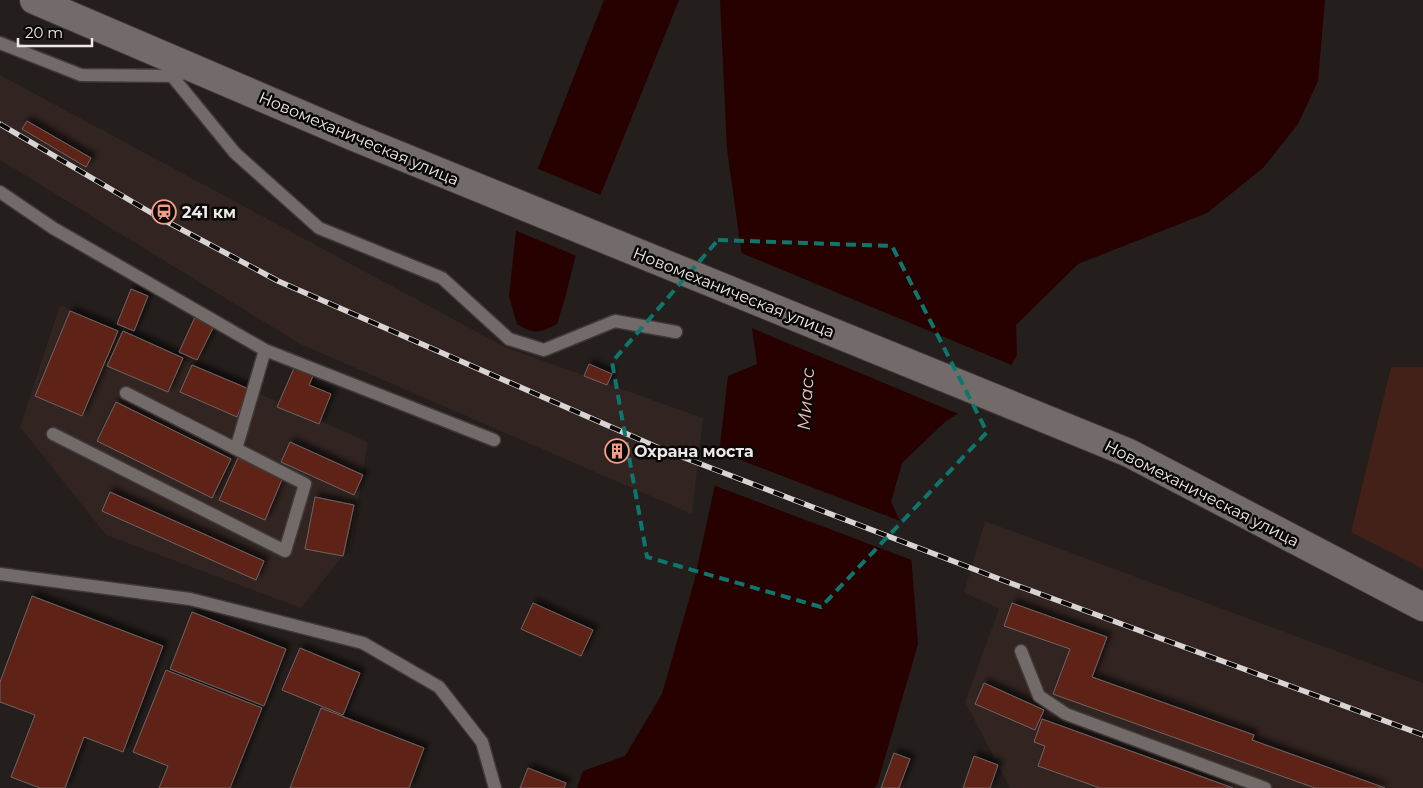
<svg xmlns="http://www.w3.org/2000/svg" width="1423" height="788" font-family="Montserrat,sans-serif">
  <defs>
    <filter id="shadow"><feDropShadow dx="4.5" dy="-4.5" stdDeviation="2.5" flood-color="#0009"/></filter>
  </defs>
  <rect width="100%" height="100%" fill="#241e1c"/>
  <path fill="#312421" d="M 0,75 L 507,348 L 703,418 L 692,514 L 300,344 L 0,160 Z
    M 60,305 L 368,442 L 351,546 L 301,608 L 106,535 L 20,427 Z
    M 985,521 L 1423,683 L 1423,788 L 1010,788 L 965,702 L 999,609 L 964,592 Z"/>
  <path fill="#432119" d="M 1391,367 L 1423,367 L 1423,569 L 1351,532 Z"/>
  <path fill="#270000" d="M 604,0 L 679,0 L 575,258 L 565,298 L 557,324 C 539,333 535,335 517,324 L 509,296 L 517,222 Z
    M 720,0 L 1325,0 L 1318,81 L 1298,124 L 1263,168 L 1207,213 L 1078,264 L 1016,325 L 1017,355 L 997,390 L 946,421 L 902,463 L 891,502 L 910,542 L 918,644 L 877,785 L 874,788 L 577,788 L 583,771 L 625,756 L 662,694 L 694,582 L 716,480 L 728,376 L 757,364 L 727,149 Z"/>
  <path fill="#241e1c" d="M 536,168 L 603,196 L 579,257 L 514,230 L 515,221 Z
    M 739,252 L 1014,366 L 999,392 L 961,415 L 749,327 Z
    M 717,451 L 903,522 L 913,541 L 914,561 L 713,485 Z"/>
  <path fill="#5e2316" stroke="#6d6564" filter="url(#shadow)" d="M 27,121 L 91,158 L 86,167 L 22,129 Z
    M 131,289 L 148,296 L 134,331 L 117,324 Z
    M 70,311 L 118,331 L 82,416 L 35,396 Z
    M 195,317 L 214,326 L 197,360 L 179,352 Z
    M 123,331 L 183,358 L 168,392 L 107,366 Z
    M 589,364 L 612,374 L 607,385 L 584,376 Z
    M 192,365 L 249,389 L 237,417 L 180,392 Z
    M 294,368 L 313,376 L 309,385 L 331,394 L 319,424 L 277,407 Z
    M 116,402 L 231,459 L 212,498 L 97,441 Z
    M 290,442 L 363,475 L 354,495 L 281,462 Z
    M 615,446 L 622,448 L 619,456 L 612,453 Z
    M 238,458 L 283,477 L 265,520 L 219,500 Z
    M 110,492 L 264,561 L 256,580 L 102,511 Z
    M 315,497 L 354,505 L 343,556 L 305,549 Z
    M 32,596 L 163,646 L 123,752 L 84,737 L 65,788 L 40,788 L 11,777 L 35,715 L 0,702 L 0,682 Z
    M 533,603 L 593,630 L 581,656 L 521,629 Z
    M 1012,603 L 1107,637 L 1092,677 L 1254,735 L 1252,740 L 1385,788 L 1315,788 L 1053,694 L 1070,649 L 1004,626 Z
    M 192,612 L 286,649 L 264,706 L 170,669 Z
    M 300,648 L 360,673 L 343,715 L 282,690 Z
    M 166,670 L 262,708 L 230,788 L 159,788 L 168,766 L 133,752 Z
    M 984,683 L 1044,710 L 1035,730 L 975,704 Z
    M 321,708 L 424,748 L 409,788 L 290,788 Z
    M 1042,719 L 1233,788 L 1100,788 L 1038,766 L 1045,746 L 1034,742 Z
    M 894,753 L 910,759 L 899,788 L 881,788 Z
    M 974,756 L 998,765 L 990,788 L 963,788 Z
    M 528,768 L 566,783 L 564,788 L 520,788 Z"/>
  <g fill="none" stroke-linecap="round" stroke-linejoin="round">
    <g stroke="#3e3a38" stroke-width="15">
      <path id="lane" d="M 0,43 L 81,75 L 179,76
        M 172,76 L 235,153 L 319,228 L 442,278 L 509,339 L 544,350 L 615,321 L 676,332
        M 0,192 L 53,228 L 265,350 L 494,440
        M 53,434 L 285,551 L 305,484 L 126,393
        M 236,449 L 265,350
        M 0,574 L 190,599 L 363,643 L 439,687 L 482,742 L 495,788
        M 1021,651 L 1039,696 L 1066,714 L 1265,788"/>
    </g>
    <g stroke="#3e3a38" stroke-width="30">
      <path id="secondary" d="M 34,0 L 354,137 L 1129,453 L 1423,607"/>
    </g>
    <use href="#lane" stroke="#736b6a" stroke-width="12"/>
    <use href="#secondary" stroke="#736b6a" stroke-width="28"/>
    <g stroke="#d8d4d3" stroke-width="5.5">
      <path id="rail" d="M 0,124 L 160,218 L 278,281 L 659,448 L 1002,580 L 1423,735"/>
    </g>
    <use href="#rail" stroke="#0b0908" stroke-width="4" stroke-dasharray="11" stroke-linecap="butt"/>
  </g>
  <path fill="none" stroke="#0f766e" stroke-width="4" stroke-dasharray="10 6" stroke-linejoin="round" d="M 718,240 L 892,246 L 987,432 L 821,607 L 647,557 L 612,362 Z"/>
  <defs>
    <g id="station-ring" transform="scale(1.25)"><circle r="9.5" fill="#0b0908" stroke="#f49e89" stroke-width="1.5"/><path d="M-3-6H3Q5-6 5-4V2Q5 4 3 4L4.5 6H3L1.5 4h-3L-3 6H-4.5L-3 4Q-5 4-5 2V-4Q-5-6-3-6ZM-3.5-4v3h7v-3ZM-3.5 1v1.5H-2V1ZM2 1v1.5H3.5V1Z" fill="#f49e89"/></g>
    <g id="building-ring" transform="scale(1.25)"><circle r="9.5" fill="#0b0908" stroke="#f49e89" stroke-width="1.5"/><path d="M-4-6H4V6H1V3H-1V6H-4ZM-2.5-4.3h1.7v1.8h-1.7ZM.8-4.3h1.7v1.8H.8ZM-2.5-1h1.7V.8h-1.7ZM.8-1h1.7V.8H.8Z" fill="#f49e89"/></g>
  </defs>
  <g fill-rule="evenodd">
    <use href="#station-ring" x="164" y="212"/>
    <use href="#building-ring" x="617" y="451"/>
  </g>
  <g text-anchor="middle" stroke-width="5" stroke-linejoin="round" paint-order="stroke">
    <g font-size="16" fill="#ede9e8" stroke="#0b0908">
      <text transform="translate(359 138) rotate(23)" y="6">Новомеханическая улица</text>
      <text transform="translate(734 292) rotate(22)" y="6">Новомеханическая улица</text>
      <text transform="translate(1202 493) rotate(27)" y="6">Новомеханическая улица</text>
    </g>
    <g font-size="16" font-weight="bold" fill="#ede9e8" stroke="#0b0908" text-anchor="start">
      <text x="182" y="218">241 км</text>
      <text x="634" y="457">Охрана моста</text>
    </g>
    <g font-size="18" font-style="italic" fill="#fabfb1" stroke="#0b0908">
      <text transform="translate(806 399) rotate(-86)" y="6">Миасс</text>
    </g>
  </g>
  <path d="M18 38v8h74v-8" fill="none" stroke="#ede9e8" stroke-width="2.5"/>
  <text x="25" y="38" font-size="15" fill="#ede9e8" stroke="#0b0908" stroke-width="4" paint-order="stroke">20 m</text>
</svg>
